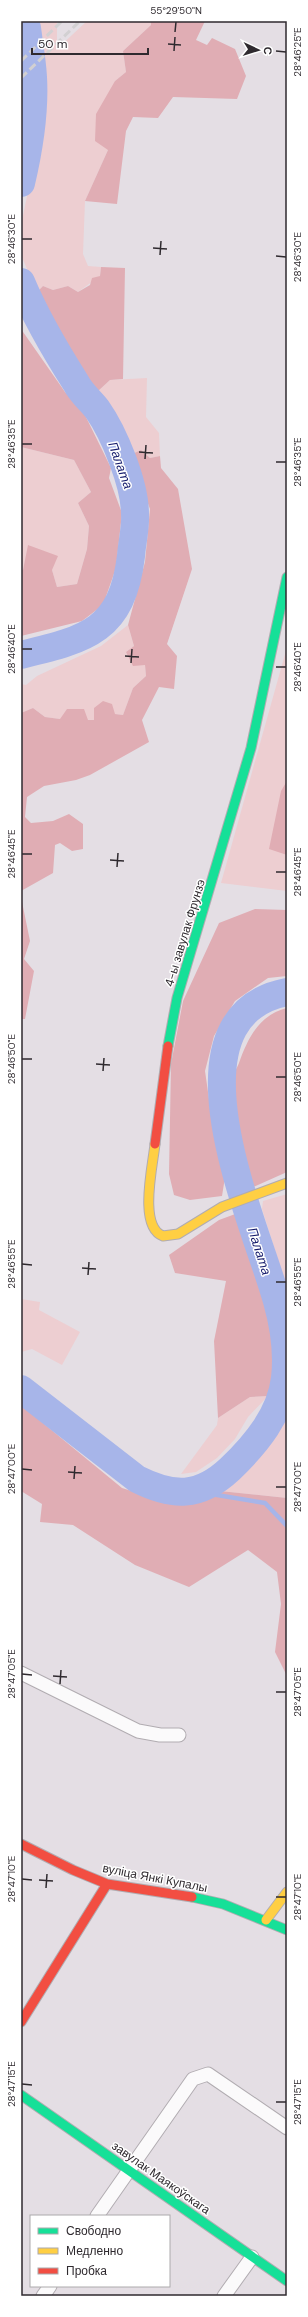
<svg xmlns="http://www.w3.org/2000/svg" width="308" height="2317" font-family="'DM Sans',sans-serif">
  <rect width="100%" height="100%" fill="#e4dee4"/>
  <path fill="#edced1" d="M 33,21 L 57,21 L 57,49 L 87,21 L 151,21 L 151,25 L 123,51 L 126,72 L 115,81 L 108,150 L 85,201 L 83,254 L 88,266 L 101,267 L 100,276 L 78,292 L 68,286 L 53,290 L 43,286 L 37,292 L 21,255 L 21,225 L 34,163 L 41,106 L 42,75 Z
    M 147,378 L 146,417 L 159,433 L 160,456 L 150,458 L 141,450 L 130,455 L 97,392 L 110,380 Z
    M 21,447 L 74,460 L 91,492 L 78,503 L 89,526 L 87,549 L 77,584 L 57,587 L 52,570 L 29,545 L 23,570 L 21,569 Z
    M 128,625 L 134,646 L 126,652 L 145,665 L 146,676 L 133,688 L 123,715 L 115,714 L 95,720 L 60,719 L 45,717 L 33,708 L 21,713 L 21,684 L 26,685 L 37,676 L 101,646 Z
    M 287,647 L 287,891 L 221,883 Z
    M 287,1194 L 287,1289 L 262,1209 L 263,1201 Z
    M 21,1299 L 40,1302 L 39,1310 L 80,1332 L 62,1365 L 32,1349 L 21,1352 Z
    M 268,1396 L 248,1417 L 235,1439 L 217,1458 L 196,1472 L 181,1474 L 217,1425 L 218,1418 L 250,1397 Z
    M 287,1404 L 287,1498 L 220,1491 L 273,1428 Z"/>
  <path fill="#e0adb4" d="M 151,21 L 205,21 L 196,40 L 207,45 L 212,38 L 235,49 L 246,76 L 237,99 L 173,97 L 158,118 L 133,117 L 126,131 L 117,204 L 85,201 L 108,150 L 95,141 L 96,114 L 115,81 L 126,72 L 123,51 L 151,25 Z
    M 101,267 L 125,268 L 123,379 L 110,380 L 97,392 L 45,312 L 37,292 L 43,286 L 53,290 L 68,286 L 78,292 L 90,285 L 92,278 L 100,276 Z
    M 21,329 L 65,392 L 84,413 L 111,468 L 109,478 L 122,513 L 116,568 L 103,605 L 82,621 L 21,636 L 21,569 L 23,570 L 28,545 L 58,556 L 52,570 L 57,587 L 77,584 L 87,549 L 89,526 L 78,503 L 91,492 L 74,460 L 21,447 Z
    M 141,450 L 150,458 L 160,456 L 161,468 L 178,489 L 192,569 L 167,644 L 177,656 L 174,689 L 159,687 L 142,720 L 149,742 L 90,775 L 76,780 L 44,786 L 27,797 L 25,817 L 31,823 L 53,821 L 69,814 L 83,824 L 83,849 L 72,851 L 60,843 L 55,845 L 53,873 L 21,891 L 21,713 L 33,708 L 45,717 L 60,719 L 67,709 L 84,709 L 88,720 L 94,720 L 94,708 L 103,701 L 112,704 L 115,714 L 123,715 L 133,688 L 146,676 L 145,665 L 133,666 L 126,652 L 134,646 L 128,625 L 145,562 L 150,509 L 130,455 Z
    M 287,781 L 287,855 L 269,849 L 281,791 Z
    M 21,897 L 30,941 L 24,959 L 34,971 L 25,1019 L 21,1019 Z
    M 255,909 L 287,910 L 287,976 L 268,978 L 235,1001 L 214,1036 L 205,1071 L 212,1120 L 226,1171 L 222,1196 L 190,1200 L 174,1195 L 169,1174 L 171,1064 L 183,1001 L 219,923 Z
    M 287,1008 L 287,1172 L 249,1189 C 242,1155 228,1115 232,1080 C 233,1074 237,1068 239,1063 C 248,1038 259,1015 287,1008 Z
    M 238,1213 C 254,1262 281,1325 275,1376 C 274,1383 270,1390 268,1396 L 250,1397 L 218,1418 L 214,1341 L 226,1281 L 175,1273 L 169,1255 L 219,1220 Z
    M 21,1405 L 122,1488 L 160,1500 L 191,1501 L 220,1491 L 287,1498 L 287,1676 L 275,1652 L 281,1604 L 277,1572 L 248,1550 L 189,1587 L 135,1565 L 73,1525 L 40,1522 L 42,1504 L 21,1491 Z"/>
  <g fill="none" stroke-linecap="round" stroke-linejoin="round">
    <path stroke="#a7b5e9" stroke-width="4.5" d="M 193,1491 L 265,1503 L 287,1526"/>
    <path stroke="#a7b5e9" stroke-width="28" d="M 21,183 C 29,149 35,111 33,77 C 32,60 29,44 27,28 L 24,21
      M 21,282 C 36,318 55,350 76,383 C 81,393 90,400 97,409 C 114,433 135,484 135,514 C 136,527 132,542 131,556 C 122,631 87,639 21,655
      M 21,1389 L 137,1479 C 173,1497 199,1498 230,1469 C 256,1444 281,1414 285,1378 C 288,1352 284,1326 277,1301 C 257,1227 158,1017 287,992"/>
    <g stroke="#b1acb1" stroke-width="15">
      <path id="street" d="M 21,1673 L 138,1731 L 160,1735 L 179,1735
        M 97,2216 L 193,2079 L 208,2074 L 287,2128
        M 43,2296 L 50,2286
        M 224,2296 L 252,2257"/>
    </g>
    <g stroke="#b1acb1" stroke-width="11">
      <path id="fast" d="M 168,1046 L 177,998 L 251,748 L 287,577
        M 192,1897 L 223,1904 L 287,1930
        M 21,2095 L 287,2281"/>
    </g>
    <g stroke="#b1acb1" stroke-width="11">
      <path id="slow" d="M 155,1144 C 153,1165 138,1227 163,1236 L 178,1234 L 222,1207 L 287,1183
        M 266,1920 L 287,1892"/>
    </g>
    <g stroke="#b1acb1" stroke-width="11">
      <path id="jam" d="M 155,1144 L 168,1046
        M 21,1844 L 73,1870 L 107,1884 L 192,1897
        M 21,2022 L 107,1884"/>
    </g>
    <use href="#street" stroke="#fbfafb" stroke-width="13"/>
    <use href="#fast" stroke="#16e098" stroke-width="9"/>
    <use href="#slow" stroke="#ffcf43" stroke-width="9"/>
    <use href="#jam" stroke="#f24e42" stroke-width="9"/>
    <path stroke="#d2d0d2" stroke-width="3" stroke-dasharray="8 4" stroke-linecap="butt" d="M 21,61 L 62,21
      M 21,78 L 80,21"/>
  </g>
  <path fill="none" stroke="#2f2a2f" stroke-width="1.5" d="M 175,32 L 176,22M 168,44 L 181,45M 174,51 L 175,37M 276,51 L 286,52M 22,239 L 32,239M 153,248 L 167,249M 160,255 L 161,241M 276,256 L 286,257M 22,444 L 32,444M 139,452 L 153,453M 145,459 L 146,445M 276,462 L 286,462M 22,649 L 32,649M 125,656 L 139,657M 131,663 L 132,649M 276,667 L 286,667M 22,854 L 32,854M 110,860 L 124,861M 117,867 L 118,853M 276,872 L 286,872M 22,1059 L 32,1059M 96,1064 L 110,1065M 103,1071 L 104,1058M 276,1077 L 286,1077M 22,1264 L 32,1265M 82,1268 L 96,1269M 88,1275 L 89,1262M 276,1282 L 286,1282M 22,1469 L 32,1470M 68,1472 L 82,1473M 74,1479 L 75,1466M 276,1487 L 286,1487M 22,1674 L 32,1675M 53,1676 L 67,1677M 60,1684 L 61,1670M 276,1692 L 286,1692M 22,1879 L 32,1880M 39,1880 L 53,1881M 46,1888 L 47,1874M 276,1897 L 286,1897M 22,2084 L 32,2085M 276,2102 L 286,2102"/>
  <g text-anchor="middle" stroke-width="3" stroke-linejoin="round" paint-order="stroke">
    <g font-size="12" fill="#2f2a2f" stroke="#fff">
      <text transform="translate(185 933) rotate(-73)" y="4">4-ы завулак Фрунзэ</text>
      <text transform="translate(155 1878) rotate(11)" y="4">вуліца Янкі Купалы</text>
      <text transform="translate(161 2178) rotate(35)" y="4">завулак Маякоўскага</text>
    </g>
    <g font-size="13" font-style="italic" fill="#141a6b" stroke="#fff">
      <text transform="translate(121 465) rotate(70)" y="5">Палата</text>
      <text transform="translate(260 1251) rotate(72)" y="5">Палата</text>
    </g>
  </g>
  <rect width="308" height="2317" fill="none" stroke="#ffffff" stroke-width="44"/>
  <rect x="30" y="2215" width="140" height="72" fill="#ffffff" stroke="#acaaac"/>
  <rect x="38" y="2228" width="20" height="6" fill="#16e098" stroke="#acaaac"/>
  <text x="66" y="2235" font-size="12" fill="#2f2a2f">Свободно</text>
  <rect x="38" y="2248" width="20" height="6" fill="#ffcf43" stroke="#acaaac"/>
  <text x="66" y="2255" font-size="12" fill="#2f2a2f">Медленно</text>
  <rect x="38" y="2268" width="20" height="6" fill="#f24e42" stroke="#acaaac"/>
  <text x="66" y="2275" font-size="12" fill="#2f2a2f">Пробка</text>
  <g transform="translate(258 50) rotate(94)" stroke="#ffffff" stroke-width="3" paint-order="stroke">
  <path d="M0-3L7 15L0 10L-7 15Z" fill="#2f2a2f"/>
  <text y="-6" font-size="11" font-weight="bold" text-anchor="middle" fill="#2f2a2f">С</text>
  </g>
  <path d="M32 48v6h116v-6" fill="none" stroke="#2f2a2f" stroke-width="2"/>
  <text x="38" y="48" font-size="12" fill="#2f2a2f" stroke="#ffffff" stroke-width="3" paint-order="stroke">50 m</text>
  <rect x="22" y="22" width="264" height="2273" fill="none" stroke="#2f2a2f" stroke-width="1.5"/>
  <g font-size="10" text-anchor="middle" fill="#2f2a2f">
    <text x="176" y="14">55°29'50"N</text>
    <text transform="translate(297 52) rotate(-90)" y="4">28°46'25"E</text>
    <text transform="translate(11 239) rotate(-90)" y="4">28°46'30"E</text>
    <text transform="translate(297 257) rotate(-90)" y="4">28°46'30"E</text>
    <text transform="translate(11 444) rotate(-90)" y="4">28°46'35"E</text>
    <text transform="translate(297 462) rotate(-90)" y="4">28°46'35"E</text>
    <text transform="translate(11 649) rotate(-90)" y="4">28°46'40"E</text>
    <text transform="translate(297 667) rotate(-90)" y="4">28°46'40"E</text>
    <text transform="translate(11 854) rotate(-90)" y="4">28°46'45"E</text>
    <text transform="translate(297 872) rotate(-90)" y="4">28°46'45"E</text>
    <text transform="translate(11 1059) rotate(-90)" y="4">28°46'50"E</text>
    <text transform="translate(297 1077) rotate(-90)" y="4">28°46'50"E</text>
    <text transform="translate(11 1264) rotate(-90)" y="4">28°46'55"E</text>
    <text transform="translate(297 1282) rotate(-90)" y="4">28°46'55"E</text>
    <text transform="translate(11 1469) rotate(-90)" y="4">28°47'00"E</text>
    <text transform="translate(297 1487) rotate(-90)" y="4">28°47'00"E</text>
    <text transform="translate(11 1674) rotate(-90)" y="4">28°47'05"E</text>
    <text transform="translate(297 1692) rotate(-90)" y="4">28°47'05"E</text>
    <text transform="translate(11 1879) rotate(-90)" y="4">28°47'10"E</text>
    <text transform="translate(297 1897) rotate(-90)" y="4">28°47'10"E</text>
    <text transform="translate(11 2084) rotate(-90)" y="4">28°47'15"E</text>
    <text transform="translate(297 2102) rotate(-90)" y="4">28°47'15"E</text>
  </g>
</svg>
